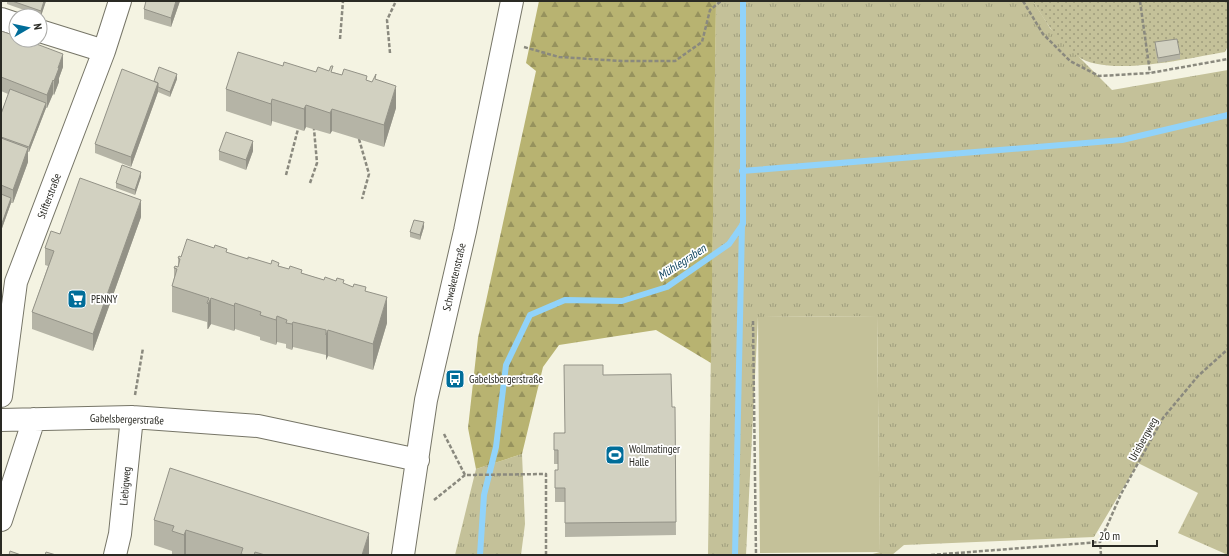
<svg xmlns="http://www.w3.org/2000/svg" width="1229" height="556" font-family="'PT Sans Narrow',sans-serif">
  <defs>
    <pattern id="grass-tufts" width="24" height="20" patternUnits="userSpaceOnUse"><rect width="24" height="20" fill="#c4c199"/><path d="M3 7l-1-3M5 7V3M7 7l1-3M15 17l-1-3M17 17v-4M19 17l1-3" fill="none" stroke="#9f9d7d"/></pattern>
    <pattern id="forest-firs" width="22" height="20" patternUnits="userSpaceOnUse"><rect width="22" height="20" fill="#b8b371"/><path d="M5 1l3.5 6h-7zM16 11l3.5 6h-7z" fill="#96925d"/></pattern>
    <pattern id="garden-dots" width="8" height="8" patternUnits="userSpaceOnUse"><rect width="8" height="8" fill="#c4c199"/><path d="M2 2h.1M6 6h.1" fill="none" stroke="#9f9d7d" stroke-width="1.8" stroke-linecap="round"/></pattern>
  </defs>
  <rect width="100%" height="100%" fill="#f4f3e2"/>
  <path fill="url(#grass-tufts)" d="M 716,1 L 1033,1 L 1050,28 L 1112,90 L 1228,70 L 1228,555 L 1178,533 L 1198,493 L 1138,463 L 1094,537 L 904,545 L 892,555 L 869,555 L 880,552 L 877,316 L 758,317 L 746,555 L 708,555 Z
    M 522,454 L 525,524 L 521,555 L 455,555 L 476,469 Z"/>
  <path fill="url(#forest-firs)" d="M 539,1 L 716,1 L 711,363 L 656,330 L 559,345 L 543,367 L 522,454 L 476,469 L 468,428 L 478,338 L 536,71 L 526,63 Z"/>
  <path fill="#c4c199" d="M 877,316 L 880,552 L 760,553 L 758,317 Z"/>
  <path fill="url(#garden-dots)" d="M 1033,1 L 1228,1 L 1228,46 L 1225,52 C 1189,58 1107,78 1077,56 C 1058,42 1045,21 1033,1 Z"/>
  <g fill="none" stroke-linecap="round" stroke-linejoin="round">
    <path stroke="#91d3fa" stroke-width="6" d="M 742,171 L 1122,140 L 1228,115
      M 480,555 L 484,495 L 496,447 L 506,365 L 530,315 L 565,300 L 622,301 L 667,287 L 729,244 L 743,224 L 743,1
      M 735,555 L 742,225"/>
    <g stroke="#767567" stroke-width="24">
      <path id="minor" d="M 1,19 L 16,24
        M 40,31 L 104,51
        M 1,396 L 16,282 L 104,51 L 120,1
        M 1,420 L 132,417 L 258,426 L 418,460
        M 1,520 L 34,419
        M 115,555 L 120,534 L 132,417
        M 403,555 L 426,400 L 465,231 L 512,1"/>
    </g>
    <path stroke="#8a897e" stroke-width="2.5" stroke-dasharray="4 2" stroke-linecap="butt" d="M 1023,1 L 1043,34 L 1070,61 L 1099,76 L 1150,73 L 1228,59
      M 1140,1 L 1150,73
      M 340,39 L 343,1
      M 524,47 L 559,57 L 622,61 L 675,61 L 702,42 L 710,10 L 721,1
      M 390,53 L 387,20 L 396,1
      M 359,139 L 369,174 L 362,199
      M 286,175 L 298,129
      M 310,183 L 317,163 L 314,129
      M 753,321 L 756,555
      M 135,395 L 143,348
      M 444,434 L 465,475 L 546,474 L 546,555
      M 434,500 L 465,475
      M 931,555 L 1100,542
      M 1101,555 L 1100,542 L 1121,494 L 1163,418 L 1198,376 L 1228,349"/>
    <use href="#minor" stroke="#fff" stroke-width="22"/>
  </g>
  <path fill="#b5b4a6" d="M 7,1 L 46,1 L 41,16 L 7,4 Z
    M 180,1 L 171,27 L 144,19 L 144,9 Z
    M 1,31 L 63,67 L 59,78 L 59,82 L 54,95 L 53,94 L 47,108 L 46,108 L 29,152 L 28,152 L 28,162 L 13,203 L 11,203 L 1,231 L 1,114 L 8,94 L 1,91 Z
    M 1155,42 L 1180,54 L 1180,59 L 1158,63 L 1155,47 Z
    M 283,66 L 316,72 L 333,72 L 342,75 L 372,82 L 376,79 L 396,108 L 384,147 L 332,131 L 330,134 L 306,127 L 304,131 L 272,121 L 271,126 L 226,111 L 226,89 Z
    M 177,79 L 170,97 L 158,92 L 131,167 L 95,153 L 95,144 L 154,81 Z
    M 219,151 L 253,151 L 246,170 L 219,160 Z
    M 141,177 L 135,195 L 116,188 L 116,183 Z
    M 141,217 L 93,351 L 32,329 L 32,312 L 48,266 L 45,265 L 45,248 L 60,234 Z
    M 424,227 L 420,240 L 410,237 L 410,232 Z
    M 227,253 L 248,259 L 279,266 L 324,280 L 344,284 L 366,291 L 387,323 L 373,370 L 328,356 L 326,360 L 326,355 L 293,347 L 292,350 L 286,348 L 286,344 L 277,342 L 276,345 L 260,340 L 260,337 L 235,329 L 234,331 L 211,324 L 208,329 L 207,329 L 207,322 L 172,312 L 172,286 L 174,278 L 174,268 L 178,267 L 178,258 L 181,257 Z
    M 603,375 L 672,407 L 675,407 L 676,535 L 565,537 L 565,502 L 555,502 L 555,470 L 558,470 L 558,464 L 554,464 L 554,433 L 564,433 Z
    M 154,520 L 369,555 L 172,555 L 172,551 L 154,545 Z"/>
  <path fill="#939287" d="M 44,1 L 46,1 L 41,16 L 41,11 Z
    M 176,1 L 180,1 L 171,27 L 171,18 Z
    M 63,54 L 63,67 L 59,78 L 59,82 L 54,95 L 54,81 L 58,68 Z
    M 177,74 L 177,79 L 170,97 L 170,92 Z
    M 53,80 L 53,94 L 47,108 L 47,95 Z
    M 158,83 L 158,92 L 131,167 L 131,157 Z
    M 396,86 L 396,108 L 384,147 L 384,125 Z
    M 272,99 L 272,121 L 271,126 L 271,104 Z
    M 46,103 L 46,108 L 29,152 L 29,147 Z
    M 306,105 L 306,127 L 304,131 L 304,109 Z
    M 332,109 L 332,131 L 330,134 L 330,113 Z
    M 253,141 L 253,151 L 246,170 L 246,160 Z
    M 28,148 L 28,162 L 13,203 L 13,190 Z
    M 141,172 L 141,177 L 135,195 L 135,190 Z
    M 11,198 L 11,203 L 1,231 L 1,226 Z
    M 141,200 L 141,217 L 93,351 L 93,334 Z
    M 424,222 L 424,227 L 420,240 L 420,235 Z
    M 387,297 L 387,323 L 373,370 L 373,344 Z
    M 211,298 L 211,324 L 208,329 L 208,304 Z
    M 235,303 L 235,329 L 234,331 L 234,306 Z
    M 277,316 L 277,342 L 276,345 L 276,320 Z
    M 293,322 L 293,347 L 292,350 L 292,324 Z
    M 328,330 L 328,356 L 326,360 L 326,335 Z
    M 2,480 L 2,485 L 1,488 L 1,484 Z
    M 186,530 L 186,555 L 184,555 L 184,535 Z
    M 369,533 L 369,555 L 362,555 Z"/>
  <path fill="#d2d1c1" stroke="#939287" d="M 12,1 L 44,1 L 41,11 Z
    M 146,1 L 176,1 L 171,18 L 144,9 Z
    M 1,31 L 16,36 L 16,40 L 26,40 L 63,54 L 58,68 L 59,68 L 54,81 L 53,80 L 47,95 L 1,77 Z
    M 1177,39 L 1180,54 L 1158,58 L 1155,42 Z
    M 238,52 L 283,66 L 284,62 L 316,72 L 318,67 L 329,71 L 331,66 L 333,66 L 331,72 L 342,75 L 344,69 L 367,76 L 366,80 L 372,82 L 376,74 L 375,79 L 396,86 L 384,125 L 332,109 L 330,113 L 306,105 L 304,109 L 272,99 L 271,104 L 226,89 Z
    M 159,67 L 177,74 L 170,92 L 158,87 L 158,83 L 154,81 Z
    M 122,69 L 158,83 L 131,157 L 95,144 Z
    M 10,89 L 46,103 L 29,147 L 1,137 L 1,114 Z
    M 226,132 L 253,141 L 246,160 L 219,151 Z
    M 1,138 L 28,148 L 13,190 L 1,185 Z
    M 122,165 L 141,172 L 135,190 L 116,183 Z
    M 80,178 L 141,200 L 93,334 L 32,312 L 54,251 L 45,248 L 51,231 L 60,234 Z
    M 1,194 L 11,198 L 1,226 Z
    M 414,220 L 424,222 L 420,235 L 410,232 Z
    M 187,239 L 214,248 L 215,245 L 227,249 L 226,252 L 248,259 L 248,257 L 271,264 L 272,260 L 279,263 L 278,266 L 289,269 L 290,266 L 302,270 L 301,273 L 324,280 L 325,277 L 336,281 L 337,278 L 344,280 L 343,283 L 353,287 L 354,284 L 366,287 L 365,291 L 387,297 L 373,344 L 328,330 L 326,335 L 326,330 L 293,322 L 292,324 L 286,323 L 287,320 L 277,316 L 276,320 L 260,315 L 261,312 L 235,303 L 234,306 L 211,298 L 208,304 L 207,303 L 209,298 L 172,286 L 177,269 L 174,268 L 175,266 L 178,267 L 180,259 L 178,258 L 179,256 L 181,257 Z
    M 564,365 L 603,365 L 603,375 L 671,374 L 672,407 L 675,407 L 676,522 L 565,523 L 565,488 L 555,488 L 555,470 L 558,470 L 558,450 L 554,450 L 554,433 L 565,433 Z
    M 170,468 L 369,533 L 362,555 L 265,555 L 255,552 L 254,555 L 246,555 L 241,554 L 243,548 L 186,530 L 184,535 L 172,531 L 174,526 L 154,520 Z
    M 10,551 L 21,555 L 9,555 Z
    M 46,552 L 56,555 L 45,555 Z"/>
  <defs>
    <g id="supermarket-square" transform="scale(1)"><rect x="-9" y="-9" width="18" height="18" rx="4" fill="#006d99" stroke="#fff"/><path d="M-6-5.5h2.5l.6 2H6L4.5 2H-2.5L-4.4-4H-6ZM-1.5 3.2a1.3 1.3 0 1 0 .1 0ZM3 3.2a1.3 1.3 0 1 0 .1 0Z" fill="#fff"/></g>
    <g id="bus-square" transform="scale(1)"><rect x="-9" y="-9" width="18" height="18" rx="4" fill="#006d99" stroke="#fff"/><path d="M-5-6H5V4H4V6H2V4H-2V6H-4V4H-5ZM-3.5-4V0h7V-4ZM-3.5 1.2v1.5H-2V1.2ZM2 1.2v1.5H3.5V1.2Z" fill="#fff"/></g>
    <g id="stadium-square" transform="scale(1)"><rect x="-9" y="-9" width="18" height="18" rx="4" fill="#006d99" stroke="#fff"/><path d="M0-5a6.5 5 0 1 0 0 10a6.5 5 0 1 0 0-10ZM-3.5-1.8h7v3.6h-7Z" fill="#fff"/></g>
  </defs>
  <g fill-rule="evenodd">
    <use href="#supermarket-square" x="77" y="299"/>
    <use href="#bus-square" x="455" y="379"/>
    <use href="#stadium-square" x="615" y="455"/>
  </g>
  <g text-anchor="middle" stroke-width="3.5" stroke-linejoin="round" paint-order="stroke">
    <g font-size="11" fill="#2a2a24" stroke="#fff">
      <text transform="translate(49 196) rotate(-69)" y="4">Stifterstraße</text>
      <text transform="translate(454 277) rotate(-77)" y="4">Schwaketenstraße</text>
      <text transform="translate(127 419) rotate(2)" y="4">Gabelsbergerstraße</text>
      <text transform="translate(1143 439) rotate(-61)" y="4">Urisbergweg</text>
      <text transform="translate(125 486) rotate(-85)" y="4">Liebigweg</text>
    </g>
    <g font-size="11" fill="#2a2a24" stroke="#fff" text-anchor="start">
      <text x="91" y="303">PENNY</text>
      <text x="469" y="383">Gabelsbergerstraße</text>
      <text x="629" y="453">Wollmatinger<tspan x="629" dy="13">Halle</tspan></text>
    </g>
    <g font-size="12" font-style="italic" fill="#134761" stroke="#fff">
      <text transform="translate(682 262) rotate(-33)" y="4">Mühlegraben</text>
    </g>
  </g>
  <rect width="1229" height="556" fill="none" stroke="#2a2a24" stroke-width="4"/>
  <g transform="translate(28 28) rotate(81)"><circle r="19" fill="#ffffff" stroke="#aaaaa7"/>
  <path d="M0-3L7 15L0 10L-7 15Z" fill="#006d99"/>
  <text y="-6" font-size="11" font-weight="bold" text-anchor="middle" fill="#2a2a24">N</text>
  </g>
  <path d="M1093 540v6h64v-6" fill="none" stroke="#2a2a24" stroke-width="2"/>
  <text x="1099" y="540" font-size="12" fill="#2a2a24" stroke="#ffffff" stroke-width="3" paint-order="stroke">20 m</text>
</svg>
